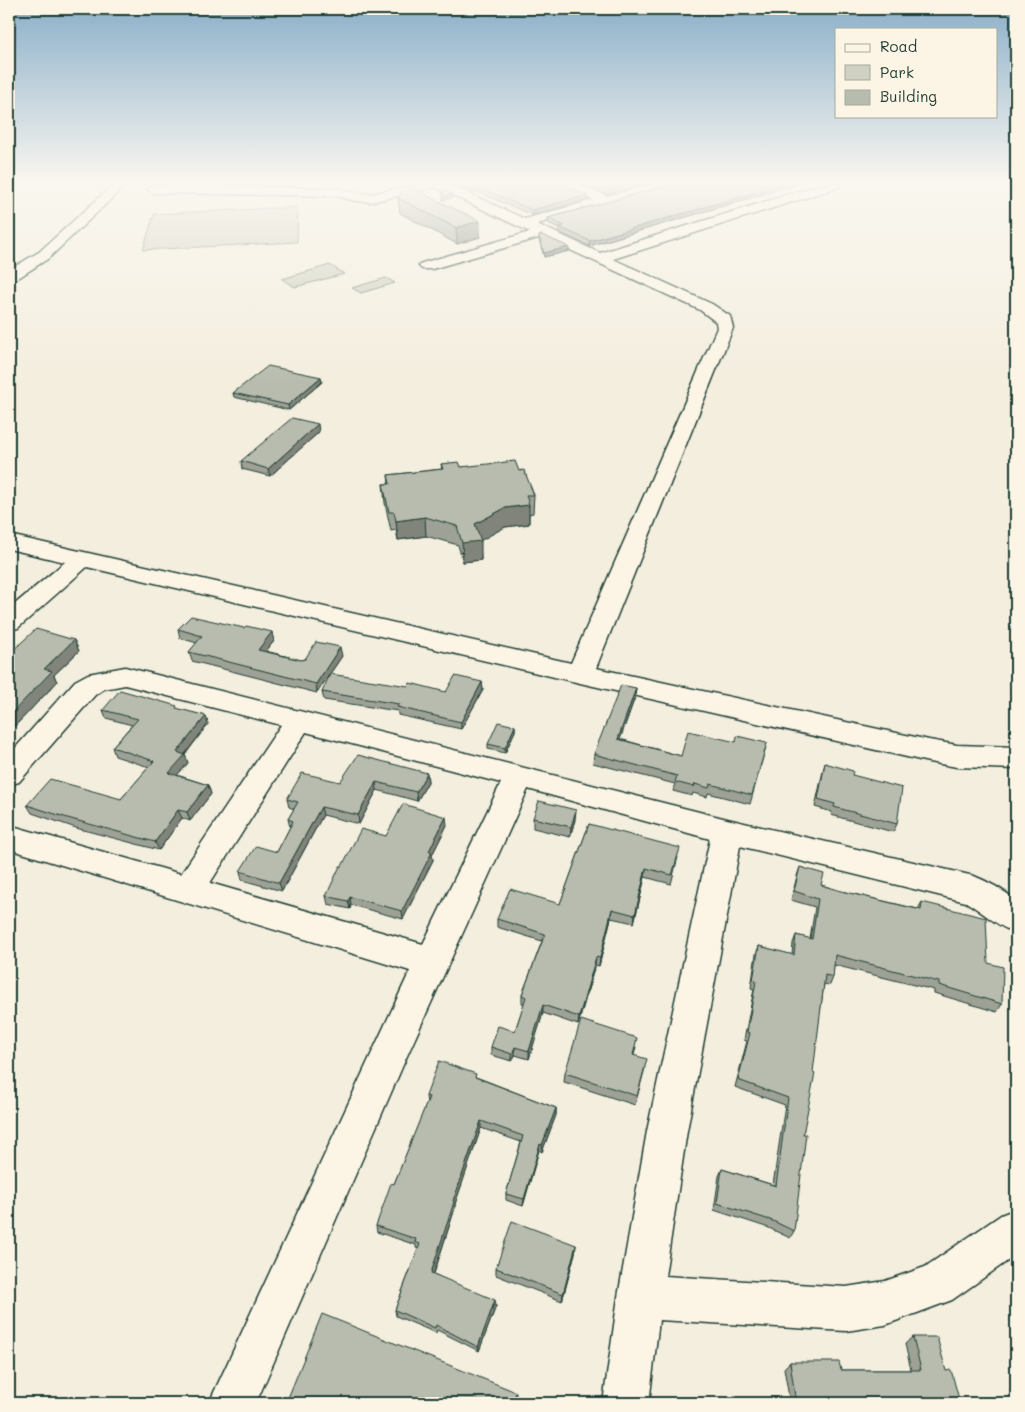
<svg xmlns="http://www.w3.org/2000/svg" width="1025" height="1412" font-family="Mali,sans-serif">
  <rect width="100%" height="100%" fill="#f3eede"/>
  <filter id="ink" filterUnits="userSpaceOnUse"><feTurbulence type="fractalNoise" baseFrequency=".02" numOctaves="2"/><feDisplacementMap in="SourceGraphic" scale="10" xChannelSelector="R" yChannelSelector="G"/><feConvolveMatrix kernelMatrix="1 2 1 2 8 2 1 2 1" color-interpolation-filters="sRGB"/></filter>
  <g filter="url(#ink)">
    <path fill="#d0d1c2" stroke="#78877b" d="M 298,207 L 297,242 L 143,250 L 154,214 Z
      M 330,265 L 344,274 L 295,287 L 282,279 Z
      M 386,278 L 395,283 L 361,293 L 352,288 Z"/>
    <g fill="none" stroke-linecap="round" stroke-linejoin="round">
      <g stroke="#1f3d34" stroke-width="3">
        <path id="minor" d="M 114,184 L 127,184 L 49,258 L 15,280 L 9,282 L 9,270 L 39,252 Z
          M 418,184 L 448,184 L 525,219 L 593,200 L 561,187 L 560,184 L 576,184 L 607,196 L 654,184 L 673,184 L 672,187 L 537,224 L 600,253 L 822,184 L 840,184 L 839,187 L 613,259 L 712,304 L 730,316 L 733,328 L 596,668 L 929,740 L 957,745 L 1016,747 L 1016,769 L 957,767 L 929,762 L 580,683 L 87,567 L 18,628 L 9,630 L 9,609 L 65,562 L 9,549 L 9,535 L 571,663 L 717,328 L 716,322 L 700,310 L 542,237 L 432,269 L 422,269 L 419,266 L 422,263 L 530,232 L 435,187 L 371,202 L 356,201 L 337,196 L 154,193 L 147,189 L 154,185 L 337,188 L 356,193 L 371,194 Z
          M 125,667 L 727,819 L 974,876 C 989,882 1003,890 1016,900 L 1016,933 C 998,927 983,912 966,902 L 740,846 L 687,1131 L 665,1276 L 846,1287 L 885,1281 L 925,1267 L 1001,1215 L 1016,1209 L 1016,1255 L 952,1300 L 885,1325 L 846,1331 L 659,1320 L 649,1403 L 603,1403 L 618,1297 L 647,1131 L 710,839 L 528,789 L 407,1056 L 256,1403 L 209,1403 L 410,971 L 9,849 L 9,825 L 181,874 L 281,725 L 125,685 L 104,689 L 95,695 L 19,782 L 9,785 L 9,755 L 75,681 L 88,674 ZM 306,732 L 501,783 L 423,944 L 210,883 Z"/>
      </g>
      <use href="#minor" fill="#fcf5e5" fill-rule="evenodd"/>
    </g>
    <path fill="#9ea296" stroke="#1f3d34" d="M 452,184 L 560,184 L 587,195 L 587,200 L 532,215 L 478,192 L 473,193 Z
      M 580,184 L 648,184 L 607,194 Z
      M 673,184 L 797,184 L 589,246 L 559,232 L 559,228 L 548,223 L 548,218 Z
      M 398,198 L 480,237 L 457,244 L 400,213 Z
      M 539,236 L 569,251 L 544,257 L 539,240 Z
      M 321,377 L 322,382 L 289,410 L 234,397 L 233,393 Z
      M 319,432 L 270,476 L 242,469 L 241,461 Z
      M 441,464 L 461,467 L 519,471 L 534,495 L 533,513 L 529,514 L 529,524 L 505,527 L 480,540 L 481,560 L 463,562 L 458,545 L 426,536 L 398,540 L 396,530 L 391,531 L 385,503 L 383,484 L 389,484 L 388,475 L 442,469 Z
      M 178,629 L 274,641 L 266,651 L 301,660 L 342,656 L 317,693 L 192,661 L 189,652 L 197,643 L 180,638 Z
      M 74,640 L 79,651 L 54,675 L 57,682 L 14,727 L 9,725 L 9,654 Z
      M 482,682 L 483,690 L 461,729 L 398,715 L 398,711 L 324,700 L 322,692 L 446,692 Z
      M 636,688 L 635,697 L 620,739 L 681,756 L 736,742 L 767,743 L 750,804 L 708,793 L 707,797 L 693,793 L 692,796 L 673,791 L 675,784 L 593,763 L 594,754 Z
      M 178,709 L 206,716 L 208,724 L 185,755 L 188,763 L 177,775 L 208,785 L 211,794 L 190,821 L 182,818 L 159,850 L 76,828 L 32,813 L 27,805 L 121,799 L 149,767 L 115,756 L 112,747 L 132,725 L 106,718 L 103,710 Z
      M 515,726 L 515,731 L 505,753 L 488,749 L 488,744 Z
      M 825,763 L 852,775 L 897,824 L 893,832 L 831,815 L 832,812 L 815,807 L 823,771 Z
      M 427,773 L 428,782 L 417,801 L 377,790 L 359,824 L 323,815 L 282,891 L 242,880 L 240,871 L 277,852 L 290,827 L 288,819 L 294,809 L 289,807 L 287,799 L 340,782 Z
      M 533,818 L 575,820 L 570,837 L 533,828 Z
      M 589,824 L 678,857 L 671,884 L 645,877 L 634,923 L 611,918 L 599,966 L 595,965 L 578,1025 L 543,1013 L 529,1059 L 515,1055 L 512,1061 L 491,1055 L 491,1047 L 515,1031 L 524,1004 L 522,1003 L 522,995 L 542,941 L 497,927 L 497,919 L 560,904 Z
      M 447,825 L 432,855 L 433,860 L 403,919 L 351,905 L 350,909 L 328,904 L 326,896 L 342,866 L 386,836 Z
      M 800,867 L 821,885 L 841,891 L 918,909 L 922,902 L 988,963 L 1002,1004 L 997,1012 L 934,993 L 934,990 L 834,965 L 833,977 L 830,985 L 824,984 L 803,1134 L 794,1231 L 790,1238 L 769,1228 L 714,1210 L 719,1176 L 722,1169 L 773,1185 L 785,1105 L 735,1087 L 747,1041 L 744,1040 L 754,989 L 751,988 L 756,954 L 759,946 L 792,955 L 793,943 L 796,935 L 810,939 L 815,907 L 791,900 L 797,876 Z
      M 636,1047 L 634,1055 L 645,1068 L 635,1105 L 564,1082 L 565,1073 Z
      M 476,1077 L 556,1108 L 556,1115 L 542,1152 L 539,1150 L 523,1206 L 506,1200 L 506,1194 L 521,1142 L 481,1128 L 455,1204 L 455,1208 L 434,1274 L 496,1306 L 479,1351 L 437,1330 L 436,1333 L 396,1316 L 395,1310 L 418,1249 L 416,1248 L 416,1245 L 377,1232 L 376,1226 L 394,1184 L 427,1103 L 426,1096 Z
      M 576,1245 L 575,1253 L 562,1301 L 496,1275 L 496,1268 Z
      M 913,1337 L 946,1371 L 960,1403 L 790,1403 L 784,1368 L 790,1362 L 841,1370 L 911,1370 L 905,1344 Z"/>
    <path fill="#81847a" stroke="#1f3d34" d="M 631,184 L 648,184 L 607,194 L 607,189 Z
      M 783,184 L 797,184 L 589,246 L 590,241 Z
      M 478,187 L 478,192 L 473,193 L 473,189 Z
      M 453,194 L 453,198 L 443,200 L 443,196 Z
      M 587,195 L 587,200 L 532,215 L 532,210 Z
      M 480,221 L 480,237 L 457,244 L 456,228 Z
      M 569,247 L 569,251 L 544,257 L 544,253 Z
      M 321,377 L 322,382 L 289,410 L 288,405 Z
      M 318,424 L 319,432 L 270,476 L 268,469 Z
      M 529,505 L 529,524 L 505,527 L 480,541 L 481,541 L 481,560 L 463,562 L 462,543 L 475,524 L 505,508 Z
      M 425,517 L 426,536 L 398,540 L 396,521 Z
      M 272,632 L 274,641 L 260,659 L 258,650 Z
      M 74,640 L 79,651 L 54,675 L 57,682 L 14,727 L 9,717 L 9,716 L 44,669 Z
      M 340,647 L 342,656 L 317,693 L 316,684 Z
      M 482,682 L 483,690 L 461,729 L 461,722 Z
      M 636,688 L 635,697 L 617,748 L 618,739 Z
      M 206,716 L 208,724 L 182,758 L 185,755 L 188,763 L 172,781 L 169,773 L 177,752 Z
      M 515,726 L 515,731 L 505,753 L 505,748 Z
      M 427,773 L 428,782 L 417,801 L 416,792 Z
      M 376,782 L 377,790 L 359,824 L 358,815 Z
      M 208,785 L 211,794 L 190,821 L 187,812 Z
      M 321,807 L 323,815 L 282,891 L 279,883 Z
      M 178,810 L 182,818 L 159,850 L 155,842 Z
      M 576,810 L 575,820 L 570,837 L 571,827 Z
      M 446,817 L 447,825 L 432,855 L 433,860 L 403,919 L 402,911 L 429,851 Z
      M 646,868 L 645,877 L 634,923 L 635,915 Z
      M 350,897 L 351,905 L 350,909 L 348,901 Z
      M 612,909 L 611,918 L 599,966 L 600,958 Z
      M 596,957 L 595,965 L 578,1025 L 579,1017 Z
      M 543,1005 L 543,1013 L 529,1059 L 529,1051 Z
      M 515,1047 L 515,1055 L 512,1061 L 512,1054 Z
      M 556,1108 L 556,1115 L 542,1152 L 542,1145 Z
      M 481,1121 L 481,1128 L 455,1204 L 455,1208 L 432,1279 L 431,1273 L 453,1201 Z
      M 540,1144 L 539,1150 L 523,1206 L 524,1199 Z
      M 576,1245 L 575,1253 L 562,1301 L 563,1294 Z
      M 495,1300 L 496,1306 L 479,1351 L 478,1347 Z
      M 516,1392 L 516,1402 L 515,1403 L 513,1403 Z"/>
    <path fill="#b8bcae" stroke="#1f3d34" d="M 461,184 L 560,184 L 587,195 L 532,210 L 478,187 L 473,189 Z
      M 592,184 L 631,184 L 607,189 Z
      M 673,184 L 783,184 L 590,241 L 559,227 L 564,226 L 548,218 Z
      M 405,185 L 480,221 L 456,228 L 398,198 Z
      M 442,189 L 453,194 L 443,196 Z
      M 542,235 L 569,247 L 544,253 L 539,236 Z
      M 268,366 L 321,377 L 288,405 L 233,393 Z
      M 292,418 L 318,424 L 268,469 L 241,461 Z
      M 515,461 L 519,471 L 524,470 L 534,495 L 526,495 L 529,505 L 505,508 L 475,524 L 481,541 L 462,543 L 457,526 L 425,517 L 396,521 L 394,512 L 389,512 L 383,484 L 390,484 L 388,475 L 443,469 L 441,464 L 459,462 L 461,467 Z
      M 191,616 L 244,628 L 246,626 L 272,632 L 258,650 L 301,660 L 305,659 L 316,642 L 340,647 L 316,684 L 189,652 L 202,636 L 178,629 Z
      M 36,629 L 74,640 L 44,669 L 52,671 L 9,716 L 9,654 Z
      M 330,674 L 408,686 L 410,683 L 446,692 L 455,676 L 482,682 L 461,722 L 397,707 L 399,704 L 322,692 Z
      M 621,685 L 636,688 L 618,739 L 681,756 L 688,731 L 736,742 L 737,736 L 767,743 L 752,795 L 710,784 L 709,788 L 695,784 L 694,787 L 675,782 L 677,776 L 594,754 Z
      M 120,690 L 177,706 L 176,708 L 206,716 L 177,752 L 185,755 L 169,773 L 208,785 L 187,812 L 178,810 L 155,842 L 71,819 L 27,805 L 50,779 L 121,799 L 154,761 L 112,747 L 138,719 L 103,710 Z
      M 498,722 L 515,726 L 505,748 L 488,744 Z
      M 358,755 L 427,773 L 416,792 L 376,782 L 358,815 L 321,807 L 279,883 L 240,871 L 256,846 L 277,852 L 293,821 L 288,819 L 298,802 L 287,799 L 302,773 L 340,782 Z
      M 825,763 L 853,771 L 852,775 L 902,788 L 897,824 L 834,807 L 835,804 L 818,799 Z
      M 539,801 L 576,810 L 571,827 L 533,818 Z
      M 403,804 L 446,817 L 429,851 L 432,852 L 402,911 L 350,897 L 348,901 L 326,896 L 340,866 L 342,866 L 361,829 L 386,836 Z
      M 589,824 L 680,848 L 672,875 L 646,868 L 635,915 L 612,909 L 600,958 L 596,957 L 579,1017 L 543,1005 L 529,1051 L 515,1047 L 512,1054 L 491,1047 L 498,1026 L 515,1031 L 526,997 L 522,995 L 545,934 L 497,919 L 510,889 L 560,904 Z
      M 800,867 L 824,874 L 821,885 L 841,891 L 921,910 L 922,902 L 986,918 L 988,963 L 1003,967 L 1002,1004 L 939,985 L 939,982 L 835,955 L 833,977 L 825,975 L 813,1072 L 815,1073 L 803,1134 L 806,1134 L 794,1231 L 773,1221 L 717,1203 L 722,1169 L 776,1186 L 788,1098 L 738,1080 L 750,1033 L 747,1032 L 756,981 L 753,980 L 759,946 L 794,955 L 796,935 L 812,939 L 818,899 L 794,891 Z
      M 581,1020 L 637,1038 L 633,1055 L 647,1059 L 637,1096 L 565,1073 Z
      M 439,1061 L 476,1074 L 475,1077 L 556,1108 L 542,1145 L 540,1144 L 524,1199 L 506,1194 L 523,1136 L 481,1121 L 453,1201 L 454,1202 L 431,1273 L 495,1300 L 478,1347 L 436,1325 L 435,1328 L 395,1310 L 420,1244 L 415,1242 L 416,1239 L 376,1226 L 391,1183 L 394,1184 L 429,1097 L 426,1096 Z
      M 512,1221 L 576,1245 L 563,1294 L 496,1268 Z
      M 322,1314 L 516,1392 L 513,1403 L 286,1403 Z
      M 913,1337 L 937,1337 L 946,1371 L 951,1370 L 960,1403 L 796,1403 L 790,1362 L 839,1362 L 841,1370 L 921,1370 Z"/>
  </g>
  <linearGradient id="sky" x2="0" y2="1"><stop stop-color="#8bafc9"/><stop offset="0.48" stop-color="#faf7f0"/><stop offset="1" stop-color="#faf7f0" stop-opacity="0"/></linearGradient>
  <rect width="1025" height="381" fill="url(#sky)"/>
  <rect width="1025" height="1412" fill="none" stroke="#fcf5e5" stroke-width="30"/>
  <rect x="15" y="15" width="995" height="1382" fill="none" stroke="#1f3d34" stroke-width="2" filter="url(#ink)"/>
  <rect x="835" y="28" width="162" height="90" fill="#fcf5e5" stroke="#a4ab9e"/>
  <rect x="845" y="44" width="25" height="8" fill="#fcf5e5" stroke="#a4ab9e"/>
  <text x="880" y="52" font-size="15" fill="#1f3d34">Road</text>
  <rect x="845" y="65" width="25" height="15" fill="#d0d1c2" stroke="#a4ab9e"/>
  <text x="880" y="78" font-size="15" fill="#1f3d34">Park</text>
  <rect x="845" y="90" width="25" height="15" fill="#b8bcae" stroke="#a4ab9e"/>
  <text x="880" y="102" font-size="15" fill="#1f3d34">Building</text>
</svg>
